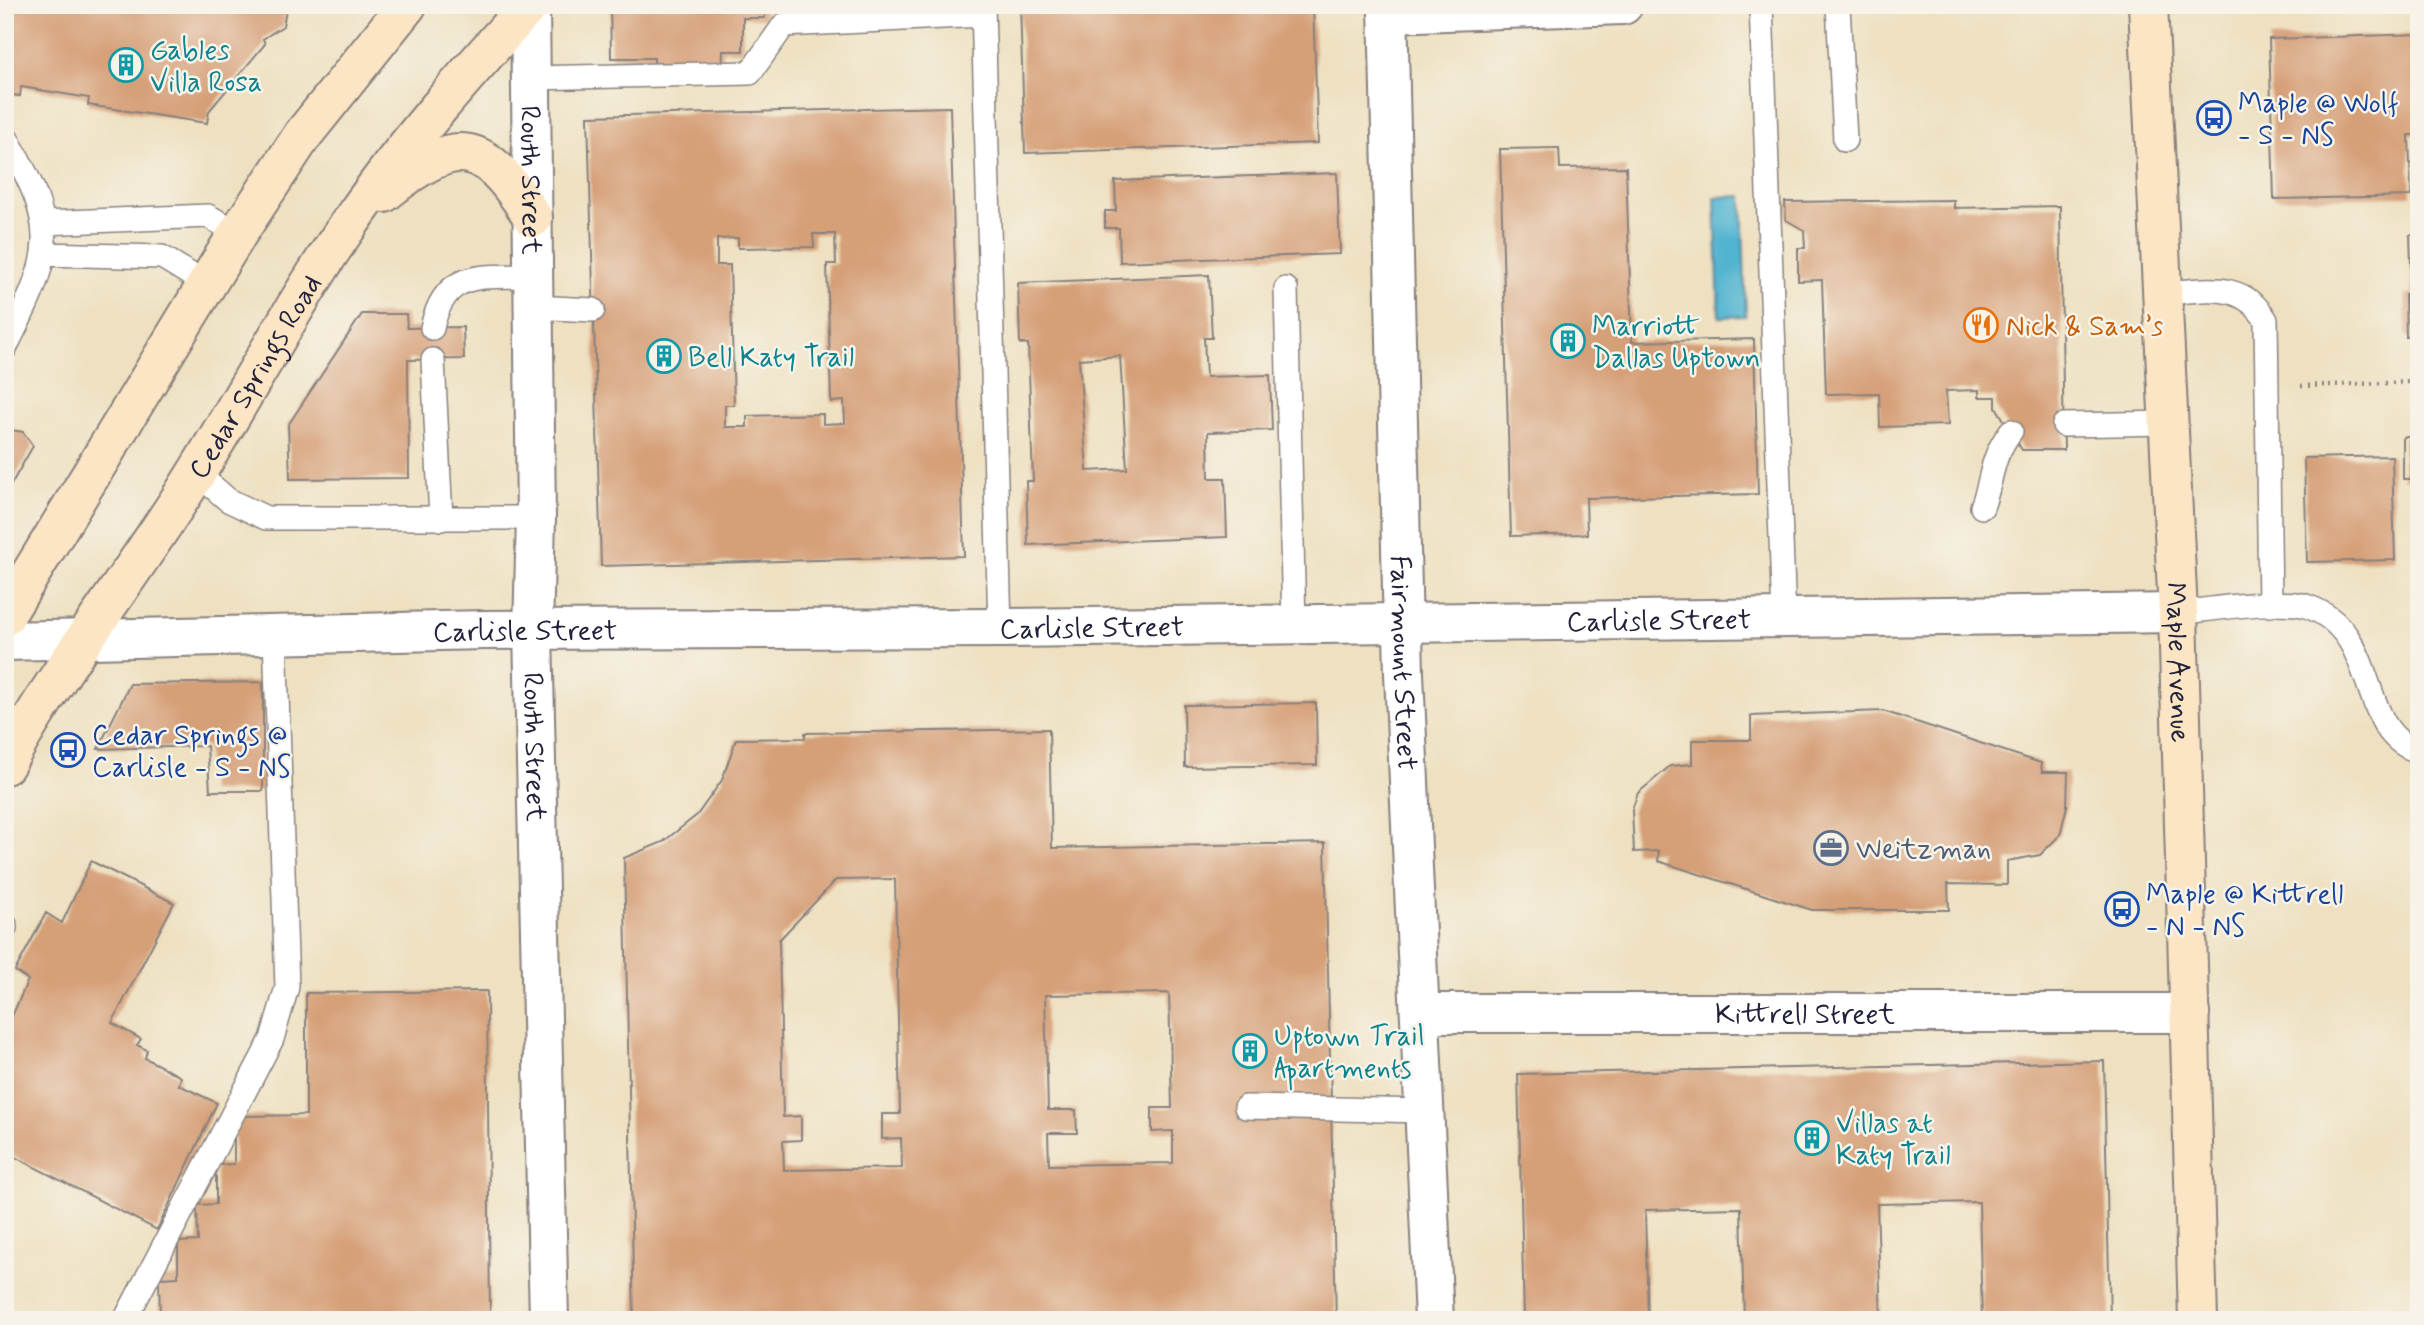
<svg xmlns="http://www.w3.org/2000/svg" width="2424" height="1325" font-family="Mynerve,sans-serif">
  <rect width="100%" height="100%" fill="#f7f3e8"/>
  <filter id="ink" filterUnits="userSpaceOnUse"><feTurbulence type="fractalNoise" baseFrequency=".0143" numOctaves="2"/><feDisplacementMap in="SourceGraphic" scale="14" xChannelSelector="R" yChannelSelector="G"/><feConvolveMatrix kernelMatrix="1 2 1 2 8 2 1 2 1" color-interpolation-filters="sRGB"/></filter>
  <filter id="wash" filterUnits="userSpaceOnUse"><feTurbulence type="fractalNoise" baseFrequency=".00686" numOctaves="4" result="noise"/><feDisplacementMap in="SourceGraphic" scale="28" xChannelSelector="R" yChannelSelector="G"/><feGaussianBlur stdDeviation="1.57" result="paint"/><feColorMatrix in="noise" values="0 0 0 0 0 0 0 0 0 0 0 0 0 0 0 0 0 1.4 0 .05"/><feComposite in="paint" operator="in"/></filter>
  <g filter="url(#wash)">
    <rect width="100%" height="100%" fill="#eee0c0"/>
    <path fill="#51b4d0" stroke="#3a6b86" stroke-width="2" d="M 1742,196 L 1746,316 L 1719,317 L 1715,197 Z"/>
    <g id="blocks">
      <path fill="#d59f77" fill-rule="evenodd" d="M 5,5 L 287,5 L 283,26 L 263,39 L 265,44 L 209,111 L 207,123 L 88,105 L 89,98 L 21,87 L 20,96 L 5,94 Z
        M 610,5 L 765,5 L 765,18 L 743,18 L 743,51 L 723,51 L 722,70 L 654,71 L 654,58 L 611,58 Z
        M 1020,5 L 1313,5 L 1318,143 L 1025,153 Z
        M 2419,34 L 2419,135 L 2409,135 L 2411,196 L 2274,199 L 2269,39 Z
        M 950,107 L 964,556 L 601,566 L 588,116 ZM 813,234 L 835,234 L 836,264 L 827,264 L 831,402 L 844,401 L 845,423 L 823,424 L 823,414 L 747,416 L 747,427 L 725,427 L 725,405 L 734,405 L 730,265 L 717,265 L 717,239 L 738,238 L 738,248 L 814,247 Z
        M 1559,148 L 1560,168 L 1626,167 L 1632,342 L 1754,339 L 1758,494 L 1586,498 L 1587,534 L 1511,536 L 1500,149 Z
        M 1337,173 L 1340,254 L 1120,262 L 1119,228 L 1105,228 L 1105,211 L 1116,211 L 1115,181 Z
        M 1954,200 L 1954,208 L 2060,206 L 2064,450 L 2022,450 L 1996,407 L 1996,397 L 1979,397 L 1979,390 L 1946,391 L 1948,425 L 1880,427 L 1879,393 L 1826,394 L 1822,280 L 1798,281 L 1798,248 L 1805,248 L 1804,230 L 1786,220 L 1785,202 Z
        M 2410,235 L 2419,235 L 2419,479 L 2403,479 L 2403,437 L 2415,437 L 2413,336 L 2406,337 L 2405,294 L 2412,294 Z
        M 1209,275 L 1212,338 L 1204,338 L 1206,377 L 1270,375 L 1272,430 L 1208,432 L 1209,478 L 1225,478 L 1227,537 L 1028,545 L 1026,481 L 1033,481 L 1028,344 L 1020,344 L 1018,283 ZM 1120,356 L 1127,469 L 1087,471 L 1079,359 Z
        M 362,314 L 406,314 L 407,328 L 463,327 L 464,359 L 408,360 L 409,478 L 290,479 L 288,425 Z
        M 5,429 L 23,432 L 33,446 L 5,495 Z
        M 2392,456 L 2395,560 L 2307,562 L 2304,458 Z
        M 263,682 L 263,791 L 210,791 L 207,746 L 98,749 L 130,684 Z
        M 1316,703 L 1317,765 L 1185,767 L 1184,705 Z
        M 1883,711 L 2041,763 L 2042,772 L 2068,772 L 2067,806 L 2060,835 L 2040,855 L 2007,861 L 2007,885 L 1948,884 L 1949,910 L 1812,910 L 1658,861 L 1659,851 L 1634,852 L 1632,810 L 1638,793 L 1670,766 L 1692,764 L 1692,740 L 1751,740 L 1751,716 Z
        M 1049,729 L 1052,848 L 1325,843 L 1336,1320 L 634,1320 L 624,858 L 663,842 L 697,815 L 722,780 L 736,739 L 805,738 L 805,733 ZM 895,879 L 900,1114 L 882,1114 L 882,1139 L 901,1138 L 902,1168 L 784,1170 L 783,1141 L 801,1140 L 801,1116 L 783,1117 L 779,940 L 836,880 ZM 1169,993 L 1172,1108 L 1152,1108 L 1152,1132 L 1173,1131 L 1173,1163 L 1049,1165 L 1048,1133 L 1077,1133 L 1076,1110 L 1048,1110 L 1045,995 Z
        M 91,861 L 174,903 L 112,1023 L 141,1039 L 137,1045 L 147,1050 L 145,1058 L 181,1077 L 179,1085 L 217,1103 L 157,1230 L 5,1152 L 5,1032 L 28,980 L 15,971 L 46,913 L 62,923 Z
        M 487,991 L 490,1320 L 160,1320 L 159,1278 L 178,1277 L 178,1242 L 198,1241 L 197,1205 L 216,1204 L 216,1165 L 234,1164 L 234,1127 L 240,1116 L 306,1115 L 306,993 Z
        M 2104,1061 L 2110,1320 L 1982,1320 L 1979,1202 L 1877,1204 L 1881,1320 L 1744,1320 L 1741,1208 L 1645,1210 L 1648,1320 L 1524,1320 L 1518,1074 Z"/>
    </g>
  </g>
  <g filter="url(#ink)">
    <use href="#blocks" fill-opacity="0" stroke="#88817e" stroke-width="2"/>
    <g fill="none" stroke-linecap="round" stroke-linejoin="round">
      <g stroke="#88817e" stroke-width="26">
        <path id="service" d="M 983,5 L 1000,628
          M 1761,5 L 1784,619
          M 1838,5 L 1845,140
          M 531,78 L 750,73 L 784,25 L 983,15
          M 5,136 C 61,230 53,254 5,348
          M 44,223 L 208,216 L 238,233
          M 43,254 L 162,257 L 206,284
          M 1286,289 L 1294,625
          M 2163,293 C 2205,291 2241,279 2266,320 L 2270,605
          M 534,307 L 593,310
          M 432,328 C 445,267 483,278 533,276
          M 433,360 L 441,519
          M 2064,425 L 2169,423
          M 197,473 L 228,500 L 266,518 L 536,518
          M 1982,507 C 1994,476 1989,461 2011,431
          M 2178,613 C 2207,610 2279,598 2306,606 C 2383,631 2355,734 2419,751
          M 5,925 L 5,928
          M 1246,1107 L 1424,1111
          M 125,1320 L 272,1039 L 287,987 L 275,636"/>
      </g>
      <g stroke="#88817e" stroke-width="42">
        <g id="minor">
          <path id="s1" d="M 530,5 L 536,518 L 533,631 L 549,1320"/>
          <path id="s2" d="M 1388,5 L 1404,674 L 1434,1320"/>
          <path d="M 1388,13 L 1623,5"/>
          <path id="s3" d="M 5,641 L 484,630 L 1000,628 L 2178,613"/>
          <path id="s4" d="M 1420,1013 L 2190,1013"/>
        </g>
      </g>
      <g stroke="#88817e" stroke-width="42">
        <g id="secondary">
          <path id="s5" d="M 2148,5 L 2178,613 L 2198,1320"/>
          <path d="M 384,193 C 458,133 484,140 533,218"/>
          <path d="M 5,616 L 238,233 L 302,136 L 407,5"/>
          <path id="s6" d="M 5,765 C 58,670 126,583 185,491 C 243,401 292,304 354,217 C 407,141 467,74 529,5"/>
        </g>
      </g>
      <path stroke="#88817e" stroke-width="4.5" stroke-dasharray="2 5" stroke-linecap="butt" d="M 2301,386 L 2414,382"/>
      <use href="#service" stroke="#fff" stroke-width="23"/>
      <use href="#minor" stroke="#fff" stroke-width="38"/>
      <use href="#secondary" stroke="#fce5c4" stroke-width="38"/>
    </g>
  </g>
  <defs>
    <g id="building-ring" transform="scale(1.75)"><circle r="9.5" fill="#f7f3e8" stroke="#0f9aa8" stroke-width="1.5"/><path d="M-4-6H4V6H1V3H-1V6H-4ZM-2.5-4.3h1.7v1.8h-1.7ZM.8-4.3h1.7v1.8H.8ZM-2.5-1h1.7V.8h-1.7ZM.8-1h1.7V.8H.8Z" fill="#0f9aa8"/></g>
    <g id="bus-ring" transform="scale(1.75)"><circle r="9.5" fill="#f7f3e8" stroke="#1a4fb4" stroke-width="1.5"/><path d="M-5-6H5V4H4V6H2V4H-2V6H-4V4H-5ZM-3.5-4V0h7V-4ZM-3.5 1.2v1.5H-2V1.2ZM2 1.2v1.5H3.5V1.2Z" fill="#1a4fb4"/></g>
    <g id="restaurant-ring" transform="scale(1.75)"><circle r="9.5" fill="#f7f3e8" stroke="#e8710a" stroke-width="1.5"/><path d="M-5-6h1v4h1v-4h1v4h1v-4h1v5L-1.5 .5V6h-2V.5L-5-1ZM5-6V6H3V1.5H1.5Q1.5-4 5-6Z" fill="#e8710a"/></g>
    <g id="office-ring" transform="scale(1.75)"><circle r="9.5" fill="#f7f3e8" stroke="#5c6f8a" stroke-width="1.5"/><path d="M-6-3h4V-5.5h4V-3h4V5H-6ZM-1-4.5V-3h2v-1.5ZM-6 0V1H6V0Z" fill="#5c6f8a"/></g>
  </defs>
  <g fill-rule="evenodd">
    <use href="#building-ring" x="126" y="65"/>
    <use href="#bus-ring" x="2214" y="118"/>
    <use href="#restaurant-ring" x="1981" y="325"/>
    <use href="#building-ring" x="1568" y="341"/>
    <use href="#building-ring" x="664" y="356"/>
    <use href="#bus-ring" x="68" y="750"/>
    <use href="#office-ring" x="1831" y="848"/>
    <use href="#bus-ring" x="2122" y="909"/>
    <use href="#building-ring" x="1250" y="1051"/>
    <use href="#building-ring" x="1812" y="1138"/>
  </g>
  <g text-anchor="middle" stroke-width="5" stroke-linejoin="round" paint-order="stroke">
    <g font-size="28" fill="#0d838f" stroke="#f7f3e8" text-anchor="start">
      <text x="150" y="59">Gables<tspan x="150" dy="32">Villa Rosa</tspan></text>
      <text x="1592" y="335">Marriott<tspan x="1592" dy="32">Dallas Uptown</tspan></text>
      <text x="688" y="366">Bell Katy Trail</text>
      <text x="1274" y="1045">Uptown Trail<tspan x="1274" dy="32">Apartments</tspan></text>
      <text x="1836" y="1132">Villas at<tspan x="1836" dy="32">Katy Trail</tspan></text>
    </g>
    <g font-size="28" fill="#164399" stroke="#f7f3e8" text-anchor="start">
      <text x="2238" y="112">Maple @ Wolf<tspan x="2238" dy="32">- S - NS</tspan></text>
      <text x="92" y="744">Cedar Springs @<tspan x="92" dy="32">Carlisle - S - NS</tspan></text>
      <text x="2146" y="903">Maple @ Kittrell<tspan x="2146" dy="32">- N - NS</tspan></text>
    </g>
    <g font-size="28" fill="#22223b" stroke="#f7f3e8">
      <text dy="10" stroke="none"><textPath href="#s1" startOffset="175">Routh Street</textPath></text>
      <text dy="10" stroke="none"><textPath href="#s6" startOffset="462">Cedar Springs Road</textPath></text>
      <text dy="10" stroke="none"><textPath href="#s3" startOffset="1654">Carlisle Street</textPath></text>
      <text dy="10" stroke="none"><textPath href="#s3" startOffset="1087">Carlisle Street</textPath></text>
      <text dy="10" stroke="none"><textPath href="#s3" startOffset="520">Carlisle Street</textPath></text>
      <text dy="10" stroke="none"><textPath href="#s5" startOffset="658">Maple Avenue</textPath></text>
      <text dy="10" stroke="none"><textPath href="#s2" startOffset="658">Fairmount Street</textPath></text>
      <text dy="10" stroke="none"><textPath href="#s1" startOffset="742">Routh Street</textPath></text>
      <text dy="10" stroke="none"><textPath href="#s4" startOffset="385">Kittrell Street</textPath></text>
    </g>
    <g font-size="28" fill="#c56008" stroke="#f7f3e8" text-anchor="start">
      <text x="2006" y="335">Nick &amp; Sam’s</text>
    </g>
    <g font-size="28" fill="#4e5e75" stroke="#f7f3e8" text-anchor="start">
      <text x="1856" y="858">Weitzman</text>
    </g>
  </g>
  <rect width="2424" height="1325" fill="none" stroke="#f7f3e8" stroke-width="28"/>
</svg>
